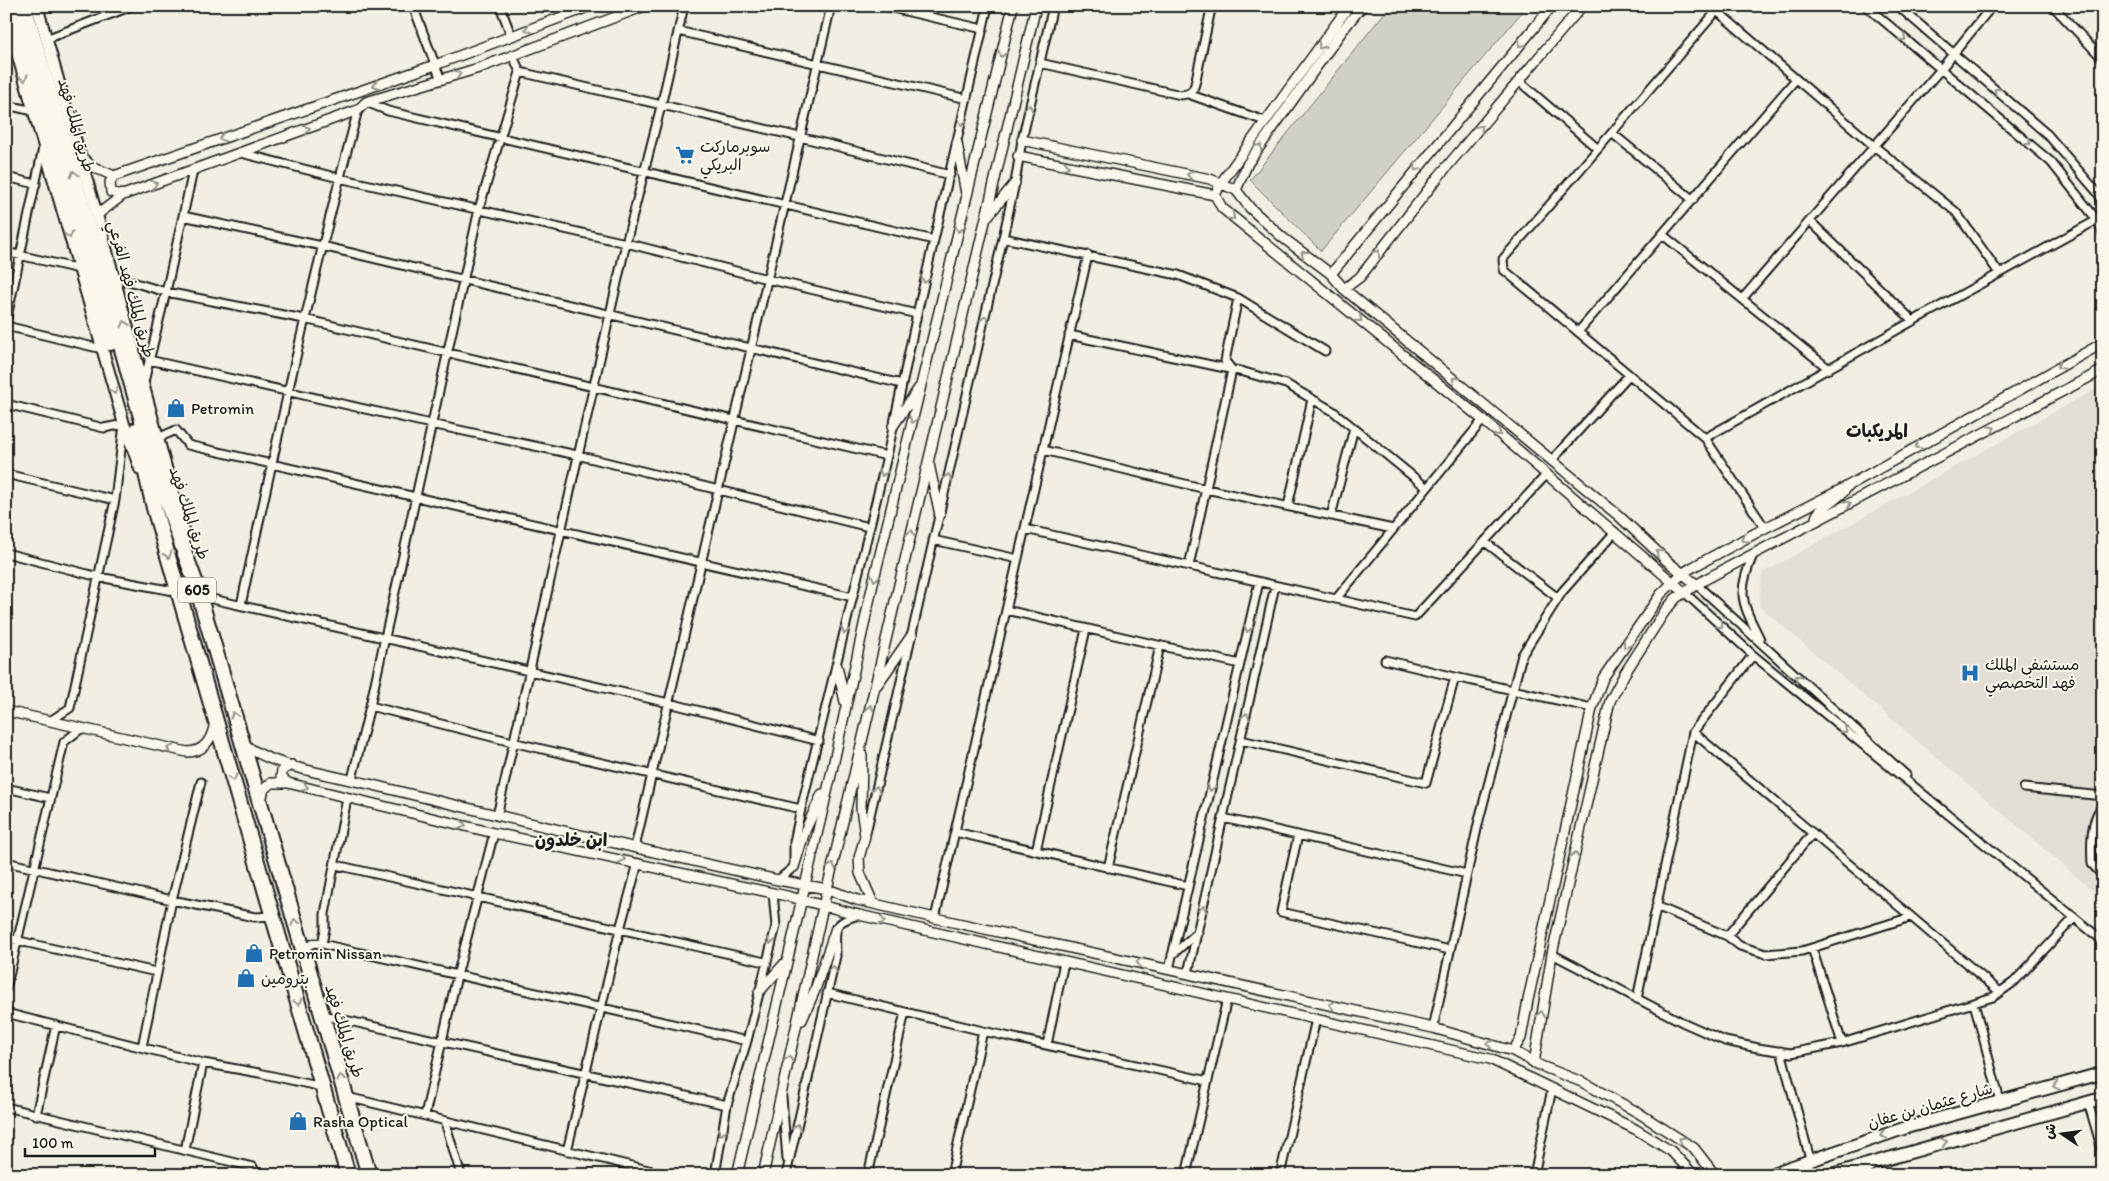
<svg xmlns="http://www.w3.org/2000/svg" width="2109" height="1181" font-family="Itim,'Playpen Sans Arabic',sans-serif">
  <rect width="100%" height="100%" fill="#f2eee4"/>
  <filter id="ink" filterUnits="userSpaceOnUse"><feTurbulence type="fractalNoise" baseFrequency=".02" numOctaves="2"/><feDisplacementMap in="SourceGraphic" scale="10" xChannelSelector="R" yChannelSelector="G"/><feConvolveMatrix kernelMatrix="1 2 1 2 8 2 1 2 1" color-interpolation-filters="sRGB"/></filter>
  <g filter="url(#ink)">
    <path fill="#e2ded5" d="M 2103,385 L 2103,899 L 1759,606 L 1762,573 Z"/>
    <path fill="#d2cfc6" stroke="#777671" d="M 1390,6 L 1527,6 L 1321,251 L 1250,180 Z"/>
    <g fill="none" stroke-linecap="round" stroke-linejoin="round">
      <g stroke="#1c1c1c" stroke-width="11">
        <path id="minor" d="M 413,6 L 441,80
          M 500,6 L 511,35
          M 883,6 L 983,29
          M 1721,6 L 1503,259 L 1504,270 L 1705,438 L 1765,528
          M 1866,6 L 2051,162 L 2097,220 L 2103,234
          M 1898,6 L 2048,135 L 2097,192 L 2103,201
          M 2053,6 L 2103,59
          M 1717,11 L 1874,146 L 1956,212 L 1999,273
          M 678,31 L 967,99
          M 46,39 L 132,6
          M 1040,63 L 1181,95 C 1189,94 1193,92 1195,84 L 1211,9
          M 520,72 L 800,137 L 950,175
          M 1519,81 L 1598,149
          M 1188,94 L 1265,121
          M 366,102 L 388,111 L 934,240
          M 6,105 L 34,111
          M 1612,133 L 1693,200
          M 241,153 L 339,178 L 626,243 L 767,279 L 917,314
          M 6,177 L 36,184
          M 183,216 L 322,246 L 902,384
          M 1810,221 L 1913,321
          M 1663,235 L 1829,369
          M 1003,238 L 1178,275 L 1238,298 L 1325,351
          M 6,252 L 79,269
          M 112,276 L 166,292 L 304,319 L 887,456
          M 1743,298 L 1941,69 L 1992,6
          M 6,322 L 43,148
          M 6,326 L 102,349
          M 1578,332 L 1796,79
          M 1069,335 L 1244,372 L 1286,384 L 1333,411 L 1427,488
          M 149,360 L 431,424 L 577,455 L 869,527
          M 144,382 L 166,292 L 193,171
          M 6,404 L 104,428 L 124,424 L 115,500 L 70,708 L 50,721
          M 158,438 L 176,430 L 188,445 C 409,496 631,545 853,597
          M 1705,438 L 1913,321 L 2097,220
          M 1043,450 L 1206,489 L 1393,529
          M 1552,460 L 1629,375
          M 6,474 L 115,500
          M 1288,506 L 1312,399
          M 1331,516 L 1354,428
          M 1025,529 L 1336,599 L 1483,420
          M 933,540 L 1018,559
          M 1485,542 L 1558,598
          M 6,553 L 99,577 L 179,592
          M 1753,555 C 1736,595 1742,602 1760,639
          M 1189,566 L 1232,370 L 1225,361 L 1238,298
          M 1697,585 L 1906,775
          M 1684,592 L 1753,655 L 2103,941
          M 199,596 L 669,703 L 819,741
          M 1336,599 L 1415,617 L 1547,474
          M 241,605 C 277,439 313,274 358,110
          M 1006,610 L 1240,664
          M 1385,660 L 1455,677
          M 370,706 L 512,742 L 801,809
          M 1693,732 L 2000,992
          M 1241,740 L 1426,783 L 1455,677 L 1592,708
          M 352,779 L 370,706 L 479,209 L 520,72 L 513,56
          M 6,788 L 50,798
          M 2024,788 L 2103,796
          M 2103,806 C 2090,818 2091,847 2092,864 L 2103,876
          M 497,816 L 626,243 L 661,106 L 684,6
          M 1223,818 L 1467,874
          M 955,832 L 1188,886
          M 866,833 L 1003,238 L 1015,183 L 1022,140 L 1053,6
          M 1298,835 L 1281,912 L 1450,950
          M 635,847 L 831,6
          M 1036,851 L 1086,629
          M 6,862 L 172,900 L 255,917 L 273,916
          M 336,865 L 765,962
          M 1108,868 L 1160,646
          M 778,880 L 794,867 L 794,842 L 801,809 L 887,456 L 917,314 L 988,6
          M 1656,906 L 1727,936 L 1740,946 L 1766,954 L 1802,951 L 1911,917
          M 935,918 L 1088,255
          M 1727,936 L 1813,833
          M 6,938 L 156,972
          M 322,944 L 325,929 L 325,914 L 347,798
          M 1812,948 L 1842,1043
          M 303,949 L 314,943 L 322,944 L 747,1041
          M 1552,954 L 1682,1022 L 1725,1041 L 1758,1048 L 1791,1053 L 1842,1043 L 1993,997 L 2014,982 L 2074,918
          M 1172,955 L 1198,932
          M 1169,969 L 1259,582
          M 1188,973 L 1275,586
          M 6,989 L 64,742 L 82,728
          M 827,993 L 983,1031 L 1208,1081
          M 1637,999 L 1693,732 L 1753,655
          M 1974,1003 L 2000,1101
          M 6,1013 L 203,1063 L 259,1073 L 322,1087
          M 322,1015 L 727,1105
          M 1433,1028 L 1479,820 L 1522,655 L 1562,592 L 1615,532
          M 1047,1045 L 1064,962
          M 142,1047 L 172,900 L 201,782
          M 1781,1051 L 1810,1159
          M 347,1097 L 669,1175
          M 782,1097 L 787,1159
          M 2088,1102 L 2103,1153
          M 6,1107 L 253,1167 L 256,1175
          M 36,1115 L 56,1025
          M 425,1115 L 457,976 L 494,833
          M 445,1122 L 461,1175
          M 185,1150 L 203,1063
          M 567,1151 L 620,929 L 638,863
          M 715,1175 L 727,1105 L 747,1041 L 776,926 L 773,893
          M 786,1175 L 836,956 C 836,929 830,923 859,915
          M 868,1175 L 905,1012
          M 951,1175 L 983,1031
          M 1186,1175 L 1227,999
          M 1280,1175 L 1316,1019
          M 1534,1175 L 1552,1089"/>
      </g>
      <g stroke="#1c1c1c" stroke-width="12">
        <path id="tertiary" d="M 1022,140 L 1210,179 L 1236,190 L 1250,208 L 1282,237 L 1331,274 L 1344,289 L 1619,516 L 1667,561 L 1697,585
          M 957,143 L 966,194
          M 80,155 L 91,166 L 114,176 L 435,65 L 591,6
          M 1018,156 L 1215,195 L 1222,208 L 1483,420 L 1684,592
          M 114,176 L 110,182 L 111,192 L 123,195
          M 1236,190 L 1248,163 L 1342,31 L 1362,6
          M 1215,195 L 1221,183 L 1349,6
          M 97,215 L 123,195 L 358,110 L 366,102 L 479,68 L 645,6
          M 988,216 L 1015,183
          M 1331,274 L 1552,6
          M 1344,289 L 1360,277 L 1439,176 L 1582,6
          M 893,426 L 919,388
          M 929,464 L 940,515
          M 1816,521 C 1814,509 1837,501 1845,490
          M 837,666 L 845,702
          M 877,685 L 912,635
          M 6,711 L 187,752 C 205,752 212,739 215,722
          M 244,744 C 271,767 337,776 373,785 C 507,818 643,850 778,880 L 827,889 L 857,900 L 935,918 L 1433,1028 L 1513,1051 L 1541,1066 L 1582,1082 L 1637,1112 L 1694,1148 L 1715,1175
          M 862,755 L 861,808 L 865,836 L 859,858 L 860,873 L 873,903
          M 288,783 L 281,777 L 282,770 L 292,765
          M 261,801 L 264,789 L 271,783 L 288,783 L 494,833 L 787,896 L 859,915 L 1490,1059 L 1635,1129 L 1671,1151 L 1694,1175
          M 794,867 L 805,831 L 822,794
          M 759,992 L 785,963
          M 802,1020 L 815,990 L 836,928
          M 1513,1051 L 1521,1038 L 1528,1000 L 1592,708 L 1603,678 L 1661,594 L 1683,573 L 1693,567 L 1765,528 L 1846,487 L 2103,343
          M 1534,1063 L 1552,954 L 1610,701 L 1625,673 L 1665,611 L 1676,598 L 1706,579 L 2103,370
          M 737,1175 L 831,775 L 874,579 L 1013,6
          M 763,1175 L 827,889 L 1036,6
          M 1863,1175 L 1874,1161"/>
      </g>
      <g stroke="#1c1c1c" stroke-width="14">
        <path id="secondary" d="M 37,6 L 97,215 L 185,537
          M 6,15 L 124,424 L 140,469"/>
      </g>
      <g stroke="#1c1c1c" stroke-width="15">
        <path id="primary" d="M 1768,1175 L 1908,1127 L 2103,1073
          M 1830,1175 L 2103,1098"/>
      </g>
      <g stroke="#1c1c1c" stroke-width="18">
        <path id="motorway" d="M 13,6 L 110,343
          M 24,6 C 52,98 78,191 104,283 C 131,383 158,484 195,581 L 369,1175
          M 136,430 L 154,508 L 348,1175"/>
      </g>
      <use href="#minor" stroke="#fbf7ec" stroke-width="7"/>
      <use href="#tertiary" stroke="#fbf7ec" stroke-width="9"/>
      <use href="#secondary" stroke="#fbf7ec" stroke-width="10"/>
      <use href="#primary" stroke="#fbf7ec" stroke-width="11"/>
      <use href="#motorway" stroke="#fbf7ec" stroke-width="14"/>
    </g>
    <defs><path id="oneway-chevron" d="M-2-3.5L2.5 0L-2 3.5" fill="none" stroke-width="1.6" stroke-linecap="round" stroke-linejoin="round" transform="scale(1.25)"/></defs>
    <g stroke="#97948e">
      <use href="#oneway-chevron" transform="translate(528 29) rotate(160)"/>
      <use href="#oneway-chevron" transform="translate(1903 38) rotate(40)"/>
      <use href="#oneway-chevron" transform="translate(1521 44) rotate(130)"/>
      <use href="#oneway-chevron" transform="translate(1321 46) rotate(126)"/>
      <use href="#oneway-chevron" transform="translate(1002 54) rotate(104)"/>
      <use href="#oneway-chevron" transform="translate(458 74) rotate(-18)"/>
      <use href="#oneway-chevron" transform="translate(24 78) rotate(74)"/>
      <use href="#oneway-chevron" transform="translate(376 85) rotate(161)"/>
      <use href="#oneway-chevron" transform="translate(1997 91) rotate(-139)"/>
      <use href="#oneway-chevron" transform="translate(1029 108) rotate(-77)"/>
      <use href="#oneway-chevron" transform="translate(962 122) rotate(103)"/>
      <use href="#oneway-chevron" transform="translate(1480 128) rotate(-50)"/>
      <use href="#oneway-chevron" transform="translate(307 129) rotate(-20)"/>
      <use href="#oneway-chevron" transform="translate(222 138) rotate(161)"/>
      <use href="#oneway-chevron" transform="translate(2028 142) rotate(40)"/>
      <use href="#oneway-chevron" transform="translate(1259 147) rotate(-55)"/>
      <use href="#oneway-chevron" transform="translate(1066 166) rotate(12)"/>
      <use href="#oneway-chevron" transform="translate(1417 168) rotate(130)"/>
      <use href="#oneway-chevron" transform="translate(74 174) rotate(-105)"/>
      <use href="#oneway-chevron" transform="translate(1190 175) rotate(-169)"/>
      <use href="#oneway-chevron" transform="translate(154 184) rotate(-19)"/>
      <use href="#oneway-chevron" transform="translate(1232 217) rotate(39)"/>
      <use href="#oneway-chevron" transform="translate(959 229) rotate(104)"/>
      <use href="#oneway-chevron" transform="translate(69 235) rotate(74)"/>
      <use href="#oneway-chevron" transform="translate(1377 253) rotate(-53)"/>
      <use href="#oneway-chevron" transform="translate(1304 254) rotate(-143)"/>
      <use href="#oneway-chevron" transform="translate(925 280) rotate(103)"/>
      <use href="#oneway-chevron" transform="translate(985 319) rotate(-77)"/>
      <use href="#oneway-chevron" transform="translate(1359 319) rotate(39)"/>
      <use href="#oneway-chevron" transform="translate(125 324) rotate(-105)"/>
      <use href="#oneway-chevron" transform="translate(2060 366) rotate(151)"/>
      <use href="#oneway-chevron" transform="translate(1455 380) rotate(-140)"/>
      <use href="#oneway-chevron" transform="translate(114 391) rotate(74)"/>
      <use href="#oneway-chevron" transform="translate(913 420) rotate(104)"/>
      <use href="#oneway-chevron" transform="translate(1992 429) rotate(-28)"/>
      <use href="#oneway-chevron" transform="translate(1498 433) rotate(40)"/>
      <use href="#oneway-chevron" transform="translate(1918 446) rotate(151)"/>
      <use href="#oneway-chevron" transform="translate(883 473) rotate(104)"/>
      <use href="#oneway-chevron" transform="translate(948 477) rotate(-77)"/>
      <use href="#oneway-chevron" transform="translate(1848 504) rotate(-28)"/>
      <use href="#oneway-chevron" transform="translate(911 533) rotate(-77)"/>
      <use href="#oneway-chevron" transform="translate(1744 539) rotate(151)"/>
      <use href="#oneway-chevron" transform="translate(1659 553) rotate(-137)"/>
      <use href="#oneway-chevron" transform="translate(168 555) rotate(73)"/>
      <use href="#oneway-chevron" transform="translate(875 578) rotate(103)"/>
      <use href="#oneway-chevron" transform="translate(1720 625) rotate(43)"/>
      <use href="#oneway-chevron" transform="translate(1248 629) rotate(103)"/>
      <use href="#oneway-chevron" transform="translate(845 631) rotate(103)"/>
      <use href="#oneway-chevron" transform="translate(1626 645) rotate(125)"/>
      <use href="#oneway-chevron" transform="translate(1798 678) rotate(-137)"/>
      <use href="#oneway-chevron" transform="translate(870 708) rotate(-77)"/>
      <use href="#oneway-chevron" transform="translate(234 715) rotate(-106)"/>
      <use href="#oneway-chevron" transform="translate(1246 716) rotate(-77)"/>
      <use href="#oneway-chevron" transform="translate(1844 730) rotate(39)"/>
      <use href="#oneway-chevron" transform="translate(170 749) rotate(-167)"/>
      <use href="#oneway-chevron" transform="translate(233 778) rotate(74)"/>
      <use href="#oneway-chevron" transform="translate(305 787) rotate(13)"/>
      <use href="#oneway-chevron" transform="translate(1211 788) rotate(103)"/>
      <use href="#oneway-chevron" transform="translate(876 789) rotate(-77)"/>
      <use href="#oneway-chevron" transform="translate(463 825) rotate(13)"/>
      <use href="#oneway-chevron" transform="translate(1575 855) rotate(-77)"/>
      <use href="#oneway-chevron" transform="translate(622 859) rotate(12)"/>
      <use href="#oneway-chevron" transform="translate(832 866) rotate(-76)"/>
      <use href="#oneway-chevron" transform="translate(1203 909) rotate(-77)"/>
      <use href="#oneway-chevron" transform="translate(882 921) rotate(13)"/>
      <use href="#oneway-chevron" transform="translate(295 922) rotate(-107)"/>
      <use href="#oneway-chevron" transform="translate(771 941) rotate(106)"/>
      <use href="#oneway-chevron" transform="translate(1139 962) rotate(-167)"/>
      <use href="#oneway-chevron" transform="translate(833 969) rotate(-77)"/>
      <use href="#oneway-chevron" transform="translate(298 1002) rotate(74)"/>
      <use href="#oneway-chevron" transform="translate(1332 1005) rotate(-167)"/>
      <use href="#oneway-chevron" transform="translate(1541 1014) rotate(-80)"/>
      <use href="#oneway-chevron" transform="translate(1490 1044) rotate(-164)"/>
      <use href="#oneway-chevron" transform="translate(789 1059) rotate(-78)"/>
      <use href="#oneway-chevron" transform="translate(341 1078) rotate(-107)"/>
      <use href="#oneway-chevron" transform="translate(2056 1086) rotate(165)"/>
      <use href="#oneway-chevron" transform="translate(797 1127) rotate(-77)"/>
      <use href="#oneway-chevron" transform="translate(722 1132) rotate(101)"/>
      <use href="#oneway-chevron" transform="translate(1883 1135) rotate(161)"/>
      <use href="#oneway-chevron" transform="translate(1682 1140) rotate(-146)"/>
      <use href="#oneway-chevron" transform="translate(1944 1142) rotate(-15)"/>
    </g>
  </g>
  <defs>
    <g id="supermarket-bare" transform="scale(1.5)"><path d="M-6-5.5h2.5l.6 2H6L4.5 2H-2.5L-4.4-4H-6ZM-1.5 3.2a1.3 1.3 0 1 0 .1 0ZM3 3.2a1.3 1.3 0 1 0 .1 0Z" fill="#1f6fb2" stroke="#fbf7ec" stroke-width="2.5" paint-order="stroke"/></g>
    <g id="shop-bare" transform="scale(1.5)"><path d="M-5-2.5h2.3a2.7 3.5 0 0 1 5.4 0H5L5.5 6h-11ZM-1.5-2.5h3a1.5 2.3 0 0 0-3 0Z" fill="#1f6fb2" stroke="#fbf7ec" stroke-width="2.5" paint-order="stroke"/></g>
    <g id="hospital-bare" transform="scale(1.5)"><path d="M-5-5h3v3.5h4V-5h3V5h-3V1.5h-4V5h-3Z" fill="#1f6fb2" stroke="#fbf7ec" stroke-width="2.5" paint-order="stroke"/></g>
  </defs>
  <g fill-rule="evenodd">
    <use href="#supermarket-bare" x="685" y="155"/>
    <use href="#shop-bare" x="176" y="408"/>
    <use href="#hospital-bare" x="1970" y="673"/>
    <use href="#shop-bare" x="254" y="953"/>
    <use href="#shop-bare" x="246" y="978"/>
    <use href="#shop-bare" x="298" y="1121"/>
  </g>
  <g text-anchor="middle" stroke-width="4" stroke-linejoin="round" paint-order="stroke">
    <rect fill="#fbf7ec" stroke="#5f5e5a" stroke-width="1" x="178" y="577.5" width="38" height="25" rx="4"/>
    <g font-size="15" font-weight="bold" fill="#1c1c1c">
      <text x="197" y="595">605</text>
    </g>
    <g font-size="16" fill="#1c1c1c" stroke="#fbf7ec">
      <text transform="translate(77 125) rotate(74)" y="6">طريق الملك فهد</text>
      <text transform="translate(132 289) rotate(75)" y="6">طريق الملك فهد الفرعي</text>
      <text transform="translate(190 513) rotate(72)" y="6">طريق الملك فهد</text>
      <text transform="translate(345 1031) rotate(73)" y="6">طريق الملك فهد</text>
      <text transform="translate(1930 1105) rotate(-16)" y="6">شارع عثمان بن عفان</text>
    </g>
    <g font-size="16" fill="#1c1c1c" stroke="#fbf7ec" text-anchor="start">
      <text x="700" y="152">سوبرماركت<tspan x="700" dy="18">البريكي</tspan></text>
      <text x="191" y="414">Petromin</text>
      <text x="1985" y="670">مستشفى الملك<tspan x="1985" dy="18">فهد التخصصي</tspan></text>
      <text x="269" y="959">Petromin Nissan</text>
      <text x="261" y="984">بترومين</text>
      <text x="313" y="1127">Rasha Optical</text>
    </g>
    <g font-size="18" font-weight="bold" fill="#1c1c1c" stroke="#fbf7ec">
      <text x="1877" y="437">المريكبات</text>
      <text x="571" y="846">ابن خلدون</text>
    </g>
  </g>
  <rect width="2109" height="1181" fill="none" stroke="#fbf7ec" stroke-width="25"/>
  <rect x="12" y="12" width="2084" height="1156" fill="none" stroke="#1c1c1c" stroke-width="2" filter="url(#ink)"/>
  <g transform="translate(2062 1134) rotate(283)" stroke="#fbf7ec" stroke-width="4" paint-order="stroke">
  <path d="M0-4L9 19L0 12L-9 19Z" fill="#1c1c1c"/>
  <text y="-8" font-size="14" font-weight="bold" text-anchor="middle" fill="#1c1c1c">ش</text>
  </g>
  <path d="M25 1148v8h130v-8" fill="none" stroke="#1c1c1c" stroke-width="2.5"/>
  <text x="32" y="1148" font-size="15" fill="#1c1c1c" stroke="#fbf7ec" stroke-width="4" paint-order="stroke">100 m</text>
</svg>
